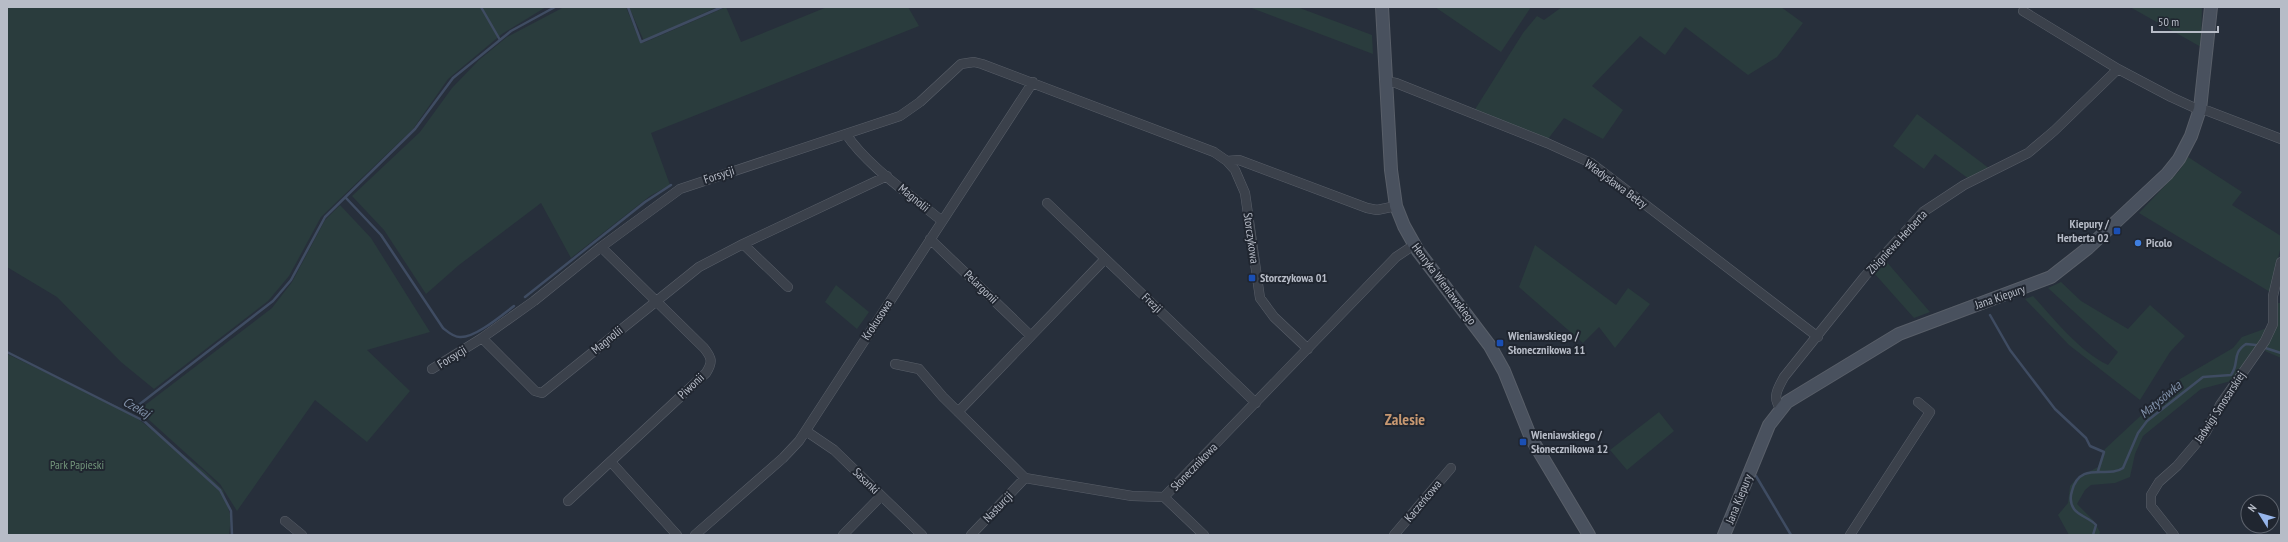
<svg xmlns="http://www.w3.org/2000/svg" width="2288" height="542" font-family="'PT Sans Narrow',sans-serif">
  <rect width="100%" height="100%" fill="#272f3b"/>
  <path fill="#2a3c3d" d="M 7,7 L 546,7 L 502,34 L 448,79 L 413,129 L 321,217 L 289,276 L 268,301 L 154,389 L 121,362 L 57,297 L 7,267 Z
    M 564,7 L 626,7 L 640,42 L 643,43 L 726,7 L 741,42 L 827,7 L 908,7 L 919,26 L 651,133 L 670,185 L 650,196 L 571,258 L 541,203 L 459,265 L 426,294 L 384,230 L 352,196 L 420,132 L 452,88 L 479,60 L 507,37 Z
    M 629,7 L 717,7 L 644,41 Z
    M 1249,7 L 1297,7 L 1372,35 L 1373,54 Z
    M 1435,7 L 1531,7 L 1501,52 Z
    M 1562,7 L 1781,7 L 1803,23 L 1777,57 L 1748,75 L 1685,27 L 1665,55 L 1640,36 L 1592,86 L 1623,110 L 1603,139 L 1564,118 L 1548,139 L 1474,111 L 1523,33 L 1537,16 L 1544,20 Z
    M 2130,7 L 2202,7 L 2201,47 Z
    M 1917,114 L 1990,169 L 1969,179 L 1935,154 L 1924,169 L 1893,146 Z
    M 2188,157 L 2242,192 L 2232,205 L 2281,236 L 2281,246 L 2270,292 L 2139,213 L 2179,171 Z
    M 340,205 L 371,238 L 430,332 L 367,350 L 410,391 L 367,442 L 315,400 L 237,511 L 220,484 L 148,419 L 136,412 L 272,308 L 292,282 L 325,220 Z
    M 1535,245 L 1616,305 L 1628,288 L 1650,304 L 1615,348 L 1599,327 L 1583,343 L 1519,287 Z
    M 1885,260 L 1930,312 L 1914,318 L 1874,273 Z
    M 2061,282 L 2081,301 L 2128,329 L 2150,305 L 2185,336 L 2170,352 L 2140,400 L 2069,345 L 2025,299 L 2033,296 C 2055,320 2079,351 2108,365 L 2118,352 L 2048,288 Z
    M 836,285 L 869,312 L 857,329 L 825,302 Z
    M 2278,303 L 2281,303 L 2281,358 L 2265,351 L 2276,321 Z
    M 2267,328 L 2265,336 L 2235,380 L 2201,389 L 2143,436 L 2135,454 L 2130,477 L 2115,483 L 2091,485 L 2085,490 L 2077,504 L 2093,520 L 2100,532 L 2099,535 L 2069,535 L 2058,515 L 2068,503 L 2070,486 L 2077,478 L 2098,467 L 2105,449 L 2180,379 L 2233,348 L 2242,337 Z
    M 7,354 L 123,409 L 142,422 L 204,471 L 223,490 L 231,518 L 229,535 L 7,535 Z
    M 1659,412 L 1674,431 L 1627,470 L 1610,450 Z"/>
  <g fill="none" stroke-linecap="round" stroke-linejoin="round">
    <path stroke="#3f4c62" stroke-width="2.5" d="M 481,7 L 500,40
      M 628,7 L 641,42 L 722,7
      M 346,198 L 381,235 L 443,328 C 448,332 453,337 460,337 C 475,338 502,315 514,306
      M 525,297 L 645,202 L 671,185
      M 1990,315 L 2010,350 L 2055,409 L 2086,438 L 2090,446 L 2104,452 L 2098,471
      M 7,352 L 144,421 L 220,490 L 231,511 L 232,535
      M 136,407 L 273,301 L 291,280 L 325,217 L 415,129 L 453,78 L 511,31 L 555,7
      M 1756,476 L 1791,535
      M 2093,535 L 2096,525 C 2090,518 2079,516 2074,509 C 2070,503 2070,497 2072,491 C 2080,460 2108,479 2123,468 L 2138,433 L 2147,421 L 2203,377 L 2231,375 C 2240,363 2231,354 2246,344 L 2256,345 L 2281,353"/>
    <g stroke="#595f69" stroke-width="10">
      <path id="street" d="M 2023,11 L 2118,69 L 2171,97 L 2195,108 L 2208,111 L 2281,139
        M 1385,81 L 1396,83 L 1547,143 L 1591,163 L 1818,337
        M 846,134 C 868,167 911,195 942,221
        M 1227,161 L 1239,160 L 1367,208 L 1377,210 L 1396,206
        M 1047,203 L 1256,403
        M 930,239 L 1031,336
        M 743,244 L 788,287
        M 482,338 L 535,391 L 542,393 L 699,267 L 743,244 L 887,176
        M 895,364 L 919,369 L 943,397 L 1025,478 L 1132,496 L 1164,497 L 1396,257 L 1414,245
        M 432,369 L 482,338 L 534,301 L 601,247 L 680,189 L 900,116 L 920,102 L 961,64 L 974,62 L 982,64 L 1214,152 L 1227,161 L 1235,170 L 1245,193 L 1260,298 L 1274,317 L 1308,349
        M 1780,408 C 1772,397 1778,388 1784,377 L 1865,276 L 1923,212 L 1964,185 L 2028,153 L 2054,131 L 2118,69
        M 958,412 L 1105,259
        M 806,431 L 834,450 L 922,535
        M 611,462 L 677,535
        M 1164,497 L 1204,535
        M 568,501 L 706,373 C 713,362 712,358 704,348 L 601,247
        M 285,521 L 302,535
        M 695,535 L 783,458 L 799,441 L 1033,82
        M 843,535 L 881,496
        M 971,535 L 1025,478
        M 1394,535 L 1451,468
        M 1850,535 L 1930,412 L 1918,402
        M 2174,535 L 2151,506 L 2151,495 L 2159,482 L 2177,466 L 2206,432 L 2220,405 L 2265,341 L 2273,324 L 2273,296 L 2281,262"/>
    </g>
    <g stroke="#595f69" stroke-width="14">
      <path id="secondary" d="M 1382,7 L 1391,170 L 1396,206 L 1404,226 L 1418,251 L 1490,346 L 1504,371 L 1531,438 L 1589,535
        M 1724,535 L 1769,425 L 1787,402 L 1899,334 L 2051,277 L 2088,248 L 2167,174 L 2179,159 L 2191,136 L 2200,109 L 2211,7"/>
    </g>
    <use href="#street" stroke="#3b414b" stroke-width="9"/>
    <use href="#secondary" stroke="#49515e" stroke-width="12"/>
  </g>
  <g fill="#1a4fb4" stroke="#202630" stroke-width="1.5">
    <rect x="2113" y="227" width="8" height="8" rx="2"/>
    <rect x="1248" y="274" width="8" height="8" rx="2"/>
    <rect x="1496" y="339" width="8" height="8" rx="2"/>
    <rect x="1519" y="438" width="8" height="8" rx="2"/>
  </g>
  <circle fill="#3f7fe0" stroke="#202630" stroke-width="1.5" cx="2138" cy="243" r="4"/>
  <g text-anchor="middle" stroke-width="4" stroke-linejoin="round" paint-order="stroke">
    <g font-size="12" fill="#b7bcc7" stroke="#202630">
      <text transform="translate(719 175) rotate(-18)" y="4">Forsycji</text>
      <text transform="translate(1616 184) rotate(36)" y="4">Władysława Bełzy</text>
      <text transform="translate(914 198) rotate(39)" y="4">Magnolii</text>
      <text transform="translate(1251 238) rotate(82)" y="4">Storczykowa</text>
      <text transform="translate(1897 242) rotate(-47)" y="4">Zbigniewa Herberta</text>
      <text transform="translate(1444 284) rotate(53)" y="4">Henryka Wieniawskiego</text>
      <text transform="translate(981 287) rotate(44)" y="4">Pelargonii</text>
      <text transform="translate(2000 297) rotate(-19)" y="4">Jana Kiepury</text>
      <text transform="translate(1152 303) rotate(43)" y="4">Frezji</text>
      <text transform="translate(877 320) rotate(-57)" y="4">Krokusowa</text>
      <text transform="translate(607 340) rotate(-39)" y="4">Magnolii</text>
      <text transform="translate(452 357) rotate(-32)" y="4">Forsycji</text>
      <text transform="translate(691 386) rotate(-43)" y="4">Piwonii</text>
      <text transform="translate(2220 407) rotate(-57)" y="4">Jadwigi Smosarskiej</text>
      <text transform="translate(1194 467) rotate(-46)" y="4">Słonecznikowa</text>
      <text transform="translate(866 481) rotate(44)" y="4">Sasanki</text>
      <text transform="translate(1739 499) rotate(-68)" y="4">Jana Kiepury</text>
      <text transform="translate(1423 501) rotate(-50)" y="4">Kaczeńcowa</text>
      <text transform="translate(998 507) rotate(-46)" y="4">Nasturcji</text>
    </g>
    <g font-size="12" font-weight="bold" fill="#b7bcc7" stroke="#202630" text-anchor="start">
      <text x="2109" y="228" text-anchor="end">Kiepury /<tspan x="2109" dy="14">Herberta 02</tspan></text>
      <text x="2146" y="247">Picolo</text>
      <text x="1260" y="282">Storczykowa 01</text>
      <text x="1508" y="340">Wieniawskiego /<tspan x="1508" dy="14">Słonecznikowa 11</tspan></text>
      <text x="1531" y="439">Wieniawskiego /<tspan x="1531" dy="14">Słonecznikowa 12</tspan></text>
    </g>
    <g font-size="12" fill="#71947a" stroke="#202630">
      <text x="77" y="469">Park Papieski</text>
    </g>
    <g font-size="13" font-style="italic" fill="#8292aa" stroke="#202630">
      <text transform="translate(2160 399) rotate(-40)" y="5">Matysówka</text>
      <text transform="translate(137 407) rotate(29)" y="5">Czekaj</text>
    </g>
    <g font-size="16" font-weight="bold" fill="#c79871" stroke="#202630">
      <text x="1405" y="425">Zalesie</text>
    </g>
  </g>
  <rect width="2288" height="542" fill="none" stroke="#b7bcc7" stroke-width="16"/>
  <g transform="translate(2260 514) rotate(307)"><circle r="19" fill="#202630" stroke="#5c626c"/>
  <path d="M0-3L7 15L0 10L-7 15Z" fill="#97b6eb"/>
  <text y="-6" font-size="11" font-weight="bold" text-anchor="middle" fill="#b7bcc7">N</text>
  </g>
  <path d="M2152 26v6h66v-6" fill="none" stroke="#b7bcc7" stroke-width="2"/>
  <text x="2158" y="26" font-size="12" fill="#b7bcc7" stroke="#202630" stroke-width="3" paint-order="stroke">50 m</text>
</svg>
